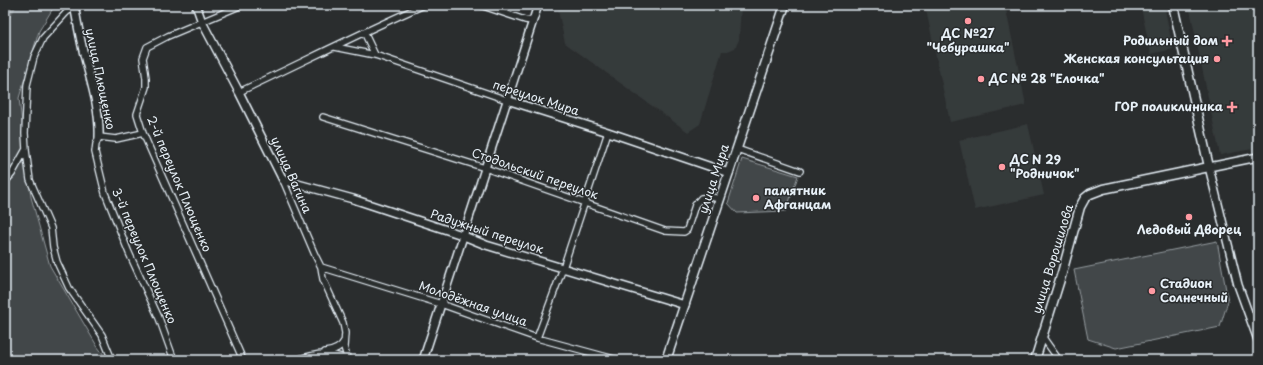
<svg xmlns="http://www.w3.org/2000/svg" width="1263" height="365" font-family="'Playpen Sans',sans-serif">
  <rect width="100%" height="100%" fill="#2a2d2e"/>
  <filter id="ink" filterUnits="userSpaceOnUse"><feTurbulence type="fractalNoise" baseFrequency=".025" numOctaves="2"/><feDisplacementMap in="SourceGraphic" scale="8" xChannelSelector="R" yChannelSelector="G"/><feConvolveMatrix kernelMatrix="1 2 1 2 8 2 1 2 1" color-interpolation-filters="sRGB"/></filter>
  <g filter="url(#ink)">
    <path fill="#363a3b" d="M 562,5 L 741,5 L 739,40 L 735,48 L 728,51 L 722,51 L 700,124 L 688,132 L 565,43 L 558,10 Z
      M 925,5 L 1005,5 L 1026,105 L 950,122 Z
      M 1158,5 L 1164,5 L 1173,49 L 1151,54 L 1141,8 Z
      M 1189,5 L 1258,5 L 1258,88 L 1251,90 L 1258,125 L 1258,148 L 1220,155 Z
      M 1028,124 L 1044,195 L 975,210 L 959,140 Z"/>
    <path fill="#424648" stroke="#959ca0" d="M 5,5 L 55,5 L 39,31 L 19,98 L 31,197 L 50,266 L 97,346 L 108,360 L 5,360 Z
      M 742,159 L 798,176 L 786,211 L 737,213 L 728,203 Z
      M 1217,241 L 1228,301 L 1220,327 L 1116,348 L 1088,339 L 1074,270 Z"/>
    <g fill="none" stroke-linecap="round" stroke-linejoin="round">
      <path stroke="#63686b" stroke-width="9" d="M 5,17 L 12,5
        M 5,219 L 5,220"/>
      <g stroke="#e8f1f8" stroke-width="8">
        <path id="minor" d="M 242,5 L 168,36 L 147,47 L 143,58 L 146,78 L 146,87 L 137,114 L 143,133 L 243,360
          M 480,5 L 525,20 L 533,21
          M 74,6 L 66,13 L 43,38 L 34,57 L 27,85 L 25,133 L 26,150 L 30,180 L 51,228 L 53,247 L 57,262 L 69,288 L 102,335 L 112,360
          M 364,32 L 375,55
          M 335,47 L 375,55 L 507,100
          M 239,92 C 301,63 362,32 424,5
          M 323,117 L 485,168 L 665,231 L 684,232 L 687,230 L 695,205 L 701,198 L 711,197 L 720,199
          M 143,133 L 116,139 L 99,137 L 96,144 L 95,152 L 105,193 L 129,253 L 159,318 L 174,360
          M 737,149 L 800,171
          M 283,180 L 315,255 L 321,267 L 323,279 L 343,323 L 345,333 L 344,347 L 347,357 L 350,360
          M 5,182 L 12,174 L 26,149
          M 321,267 L 441,304 L 537,338 L 618,360
          M 1042,336 L 1059,360
          M 537,338 L 563,268 L 608,132
          M 325,352 C 332,351 341,348 344,341
          M 296,360 C 318,353 327,351 349,360"/>
      </g>
      <g stroke="#e8f1f8" stroke-width="10">
        <path id="tertiary" d="M 74,5 C 78,25 81,46 87,66 C 93,89 100,113 99,137
          M 196,5 L 202,22 L 239,92 L 283,180 L 353,199 L 459,234 L 486,245 L 685,305
          M 507,100 L 608,132 L 729,173
          M 1258,157 L 1209,167 L 1238,285 L 1258,340
          M 423,360 L 538,5"/>
      </g>
      <g stroke="#e8f1f8" stroke-width="11">
        <path id="secondary" d="M 666,360 L 785,5
          M 1035,360 L 1062,273 L 1080,207 L 1085,198 L 1090,194 L 1103,189 L 1209,167 L 1173,5"/>
      </g>
      <use href="#minor" stroke="#2a2d2e" stroke-width="5.5"/>
      <use href="#tertiary" stroke="#2a2d2e" stroke-width="7"/>
      <use href="#secondary" stroke="#2a2d2e" stroke-width="8"/>
    </g>
  </g>
  <g fill="#ff9aa2" stroke="#2a2d2e" stroke-width="1.5">
    <circle cx="968" cy="21" r="4"/>
    <path d="M1225 35h4v4h4v4h-4v4h-4v-4h-4v-4h4z"/>
    <circle cx="1217" cy="59" r="4"/>
    <circle cx="981" cy="79" r="4"/>
    <path d="M1230 101h4v4h4v4h-4v4h-4v-4h-4v-4h4z"/>
    <circle cx="1002" cy="167" r="4"/>
    <circle cx="756" cy="198" r="4"/>
    <circle cx="1189" cy="217" r="4"/>
    <circle cx="1152" cy="291" r="4"/>
  </g>
  <g text-anchor="middle" stroke-width="3" stroke-linejoin="round" paint-order="stroke">
    <g font-size="12" font-weight="bold" fill="#e8f1f8" stroke="#2a2d2e" text-anchor="start">
      <text x="968" y="38" text-anchor="middle">ДС №27<tspan x="968" dy="14">"Чебурашка"</tspan></text>
      <text x="1218" y="45" text-anchor="end">Родильный дом</text>
      <text x="1209" y="63" text-anchor="end">Женская консультация</text>
      <text x="989" y="83">ДС № 28 "Елочка"</text>
      <text x="1223" y="111" text-anchor="end">ГОР поликлиника</text>
      <text x="1010" y="164">ДС N 29<tspan x="1010" dy="14">"Родничок"</tspan></text>
      <text x="764" y="195">памятник<tspan x="764" dy="14">Афганцам</tspan></text>
      <text x="1189" y="234" text-anchor="middle">Ледовый Дворец</text>
      <text x="1160" y="288">Стадион<tspan x="1160" dy="14">Солнечный</tspan></text>
    </g>
    <g font-size="12" fill="#e8f1f8" stroke="#2a2d2e">
      <text transform="translate(100 79) rotate(78)" y="4">улица Плющенко</text>
      <text transform="translate(536 98) rotate(18)" y="4">переулок Мира</text>
      <text transform="translate(535 174) rotate(19)" y="4">Стодольский переулок</text>
      <text transform="translate(291 175) rotate(66)" y="4">улица Вагина</text>
      <text transform="translate(714 179) rotate(-72)" y="4">улица Мира</text>
      <text transform="translate(179 184) rotate(67)" y="4">2-й переулок Плющенко</text>
      <text transform="translate(487 232) rotate(18)" y="4">Радужный переулок</text>
      <text transform="translate(144 256) rotate(67)" y="4">3-й переулок Плющенко</text>
      <text transform="translate(1053 259) rotate(-73)" y="4">улица Ворошилова</text>
      <text transform="translate(473 304) rotate(19)" y="4">Молодёжная улица</text>
    </g>
  </g>
  <rect width="1263" height="365" fill="none" stroke="#2a2d2e" stroke-width="20"/>
  <rect x="10" y="10" width="1243" height="345" fill="none" stroke="#e8f1f8" stroke-width="1.5" filter="url(#ink)"/>
</svg>
